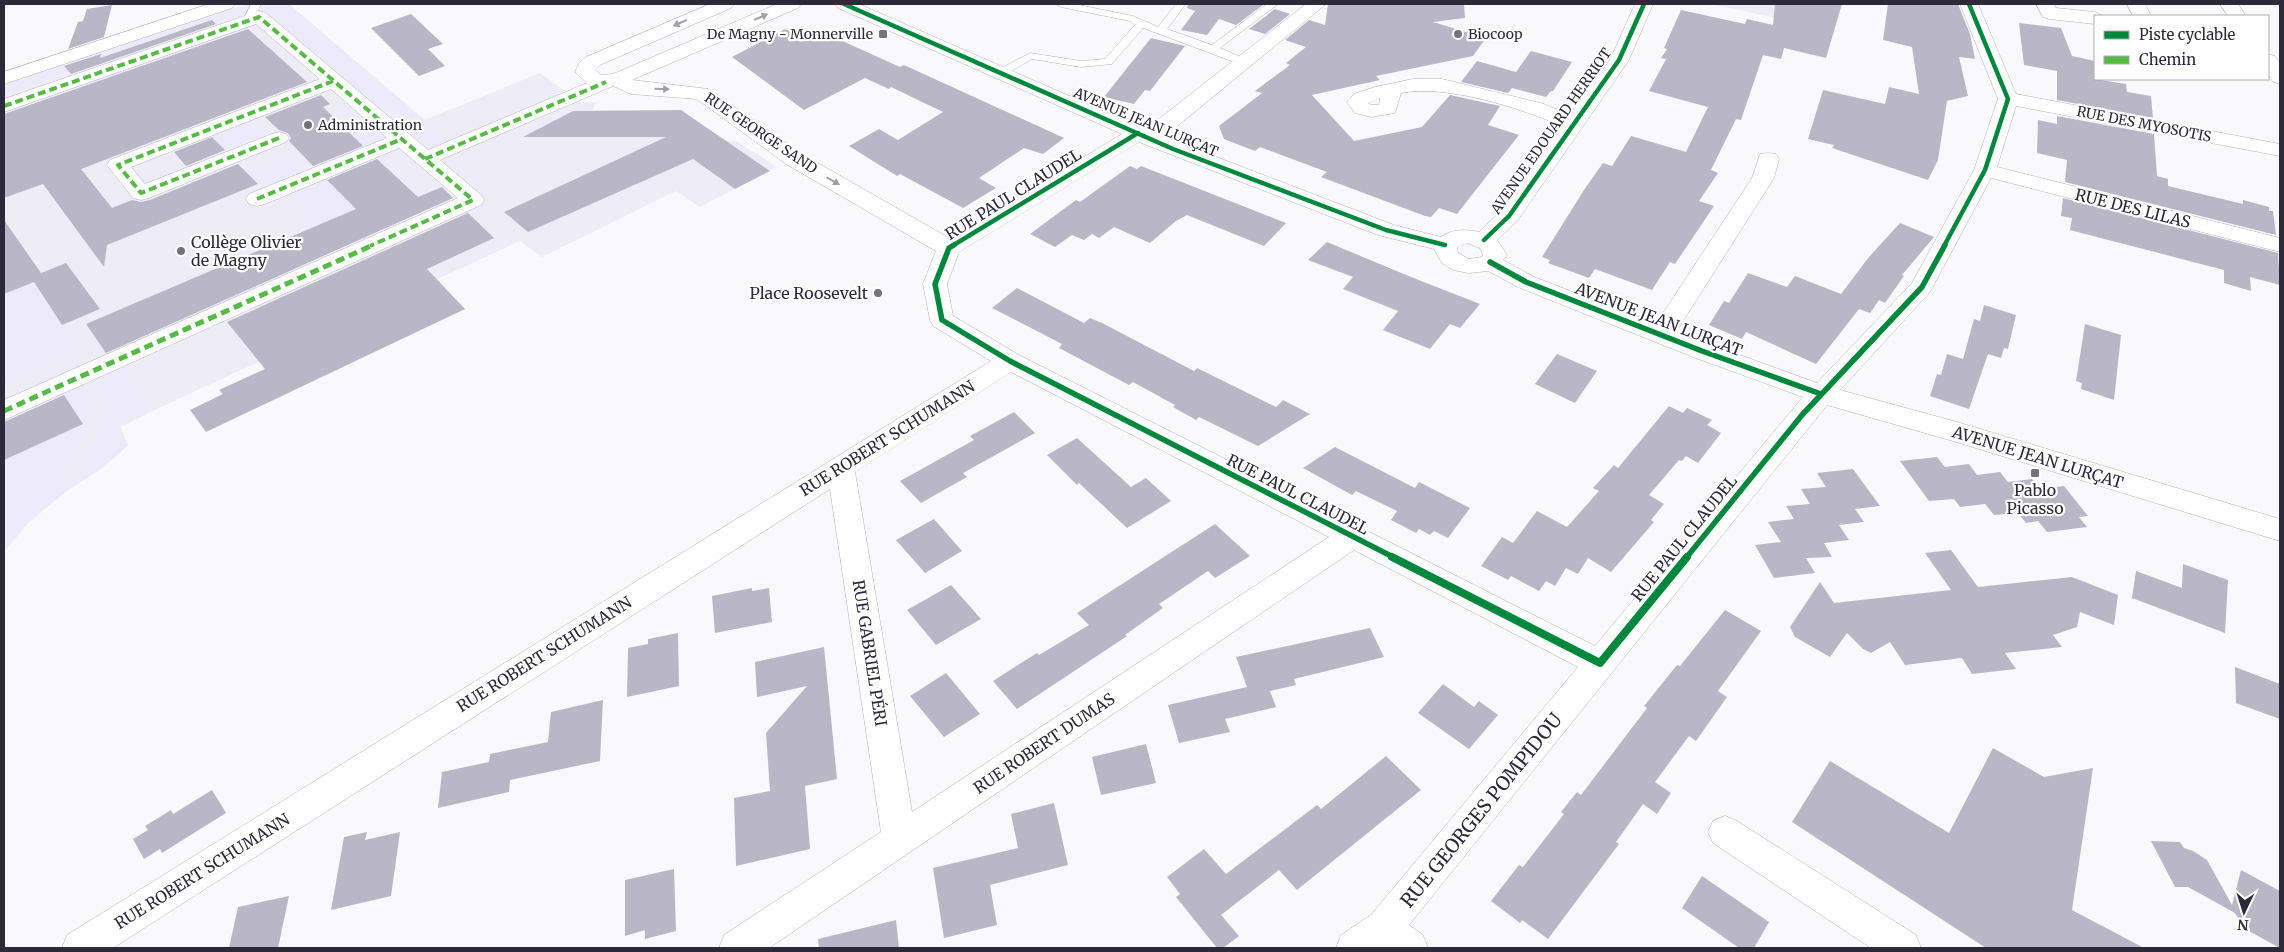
<svg xmlns="http://www.w3.org/2000/svg" width="2284" height="952" font-family="Merriweather,serif">
  <rect width="100%" height="100%" fill="#f9f8fd"/>
  <path fill="#edecf7" d="M 253,4 L 289,4 L 425,120 L 540,73 L 565,91 L 557,94 L 569,104 L 573,104 L 574,102 L 596,102 L 592,111 L 681,110 L 725,141 L 736,141 L 777,167 L 700,207 L 676,191 L 542,257 L 520,241 L 120,426 L 128,445 L 104,467 L 68,490 L 28,523 L 4,552 L 4,84 L 234,7 Z
    M 1710,4 L 1802,4 L 1795,22 Z"/>
  <path fill="#edebfa" d="M 271,4 L 289,4 L 449,143 L 425,152 L 310,53 L 274,19 L 260,15 Z
    M 234,7 L 240,13 L 239,15 L 212,20 L 67,69 L 69,72 L 4,94 L 4,85 Z
    M 254,117 L 275,137 L 215,161 L 195,140 Z
    M 377,126 L 390,139 L 351,156 L 329,158 L 339,142 Z
    M 292,155 L 309,173 L 275,187 L 267,178 L 257,182 L 247,173 Z
    M 341,170 L 346,175 L 367,219 L 328,236 L 287,193 Z
    M 33,282 L 78,350 L 4,382 L 4,294 Z
    M 123,364 L 147,414 L 120,427 L 128,445 L 104,467 L 76,485 L 99,430 L 105,404 L 99,375 Z
    M 87,379 L 91,401 L 86,432 L 66,474 L 58,498 L 28,523 L 4,552 L 4,460 L 83,424 L 62,391 Z"/>
  <path fill="#b9b7c6" d="M 1188,4 L 1260,4 L 1263,5 L 1236,25 L 1219,19 L 1207,35 L 1181,30 L 1195,11 L 1187,8 Z
    M 1328,4 L 1464,4 L 1465,18 L 1433,22 L 1486,38 L 1473,56 L 1376,76 L 1380,80 L 1312,95 L 1354,141 L 1422,127 L 1450,95 L 1500,106 L 1488,125 L 1519,135 L 1457,214 L 1439,208 L 1431,217 L 1425,216 L 1321,177 L 1327,172 L 1260,147 L 1255,151 L 1224,139 L 1219,126 L 1262,93 L 1255,91 L 1290,65 L 1286,63 L 1306,47 L 1285,40 L 1309,20 L 1325,25 Z
    M 1775,4 L 1842,4 L 1826,58 L 1784,48 L 1781,59 L 1763,55 L 1741,120 L 1736,119 L 1711,170 L 1718,173 L 1699,201 L 1714,206 L 1675,264 L 1670,262 L 1652,290 L 1595,269 L 1589,278 L 1548,263 L 1550,260 L 1542,257 L 1584,190 L 1603,163 L 1612,166 L 1631,136 L 1686,152 L 1708,107 L 1649,91 L 1666,59 L 1661,58 L 1667,49 L 1664,48 L 1681,10 L 1745,24 L 1747,19 L 1773,25 Z
    M 1888,4 L 1958,4 L 1970,34 L 1975,59 L 1959,57 L 1968,96 L 1947,101 L 1938,160 L 1928,180 L 1832,148 L 1834,145 L 1808,139 L 1823,90 L 1885,104 L 1889,87 L 1919,94 L 1912,47 L 1883,40 Z
    M 112,5 L 104,37 L 68,49 L 78,22 L 83,21 L 87,9 Z
    M 1275,9 L 1290,14 L 1265,34 L 1249,29 Z
    M 411,14 L 443,44 L 428,49 L 445,66 L 419,76 L 371,28 Z
    M 212,20 L 216,24 L 71,74 L 64,66 L 101,54 L 100,58 Z
    M 2019,23 L 2061,28 L 2072,56 L 2095,61 L 2095,79 L 2126,84 L 2127,92 L 2151,96 L 2153,118 L 2057,100 L 2057,71 L 2024,65 Z
    M 248,29 L 307,82 L 81,169 L 112,208 L 132,200 L 141,202 L 150,200 L 238,164 L 258,184 L 107,245 L 104,267 L 43,184 L 4,198 L 4,114 Z
    M 785,29 L 803,37 L 814,31 L 826,37 L 829,35 L 900,67 L 904,65 L 1064,138 L 1043,154 L 1024,148 L 979,178 L 996,188 L 963,208 L 900,174 L 897,176 L 849,146 L 879,129 L 898,140 L 943,112 L 891,87 L 889,89 L 865,78 L 804,110 L 732,57 Z
    M 1151,38 L 1185,46 L 1150,91 L 1145,90 L 1134,104 L 1104,97 Z
    M 1531,51 L 1572,62 L 1553,91 L 1551,91 L 1546,97 L 1512,88 L 1508,93 L 1461,82 L 1477,61 L 1516,72 Z
    M 321,95 L 330,104 L 323,107 L 363,146 L 313,166 L 289,141 L 291,138 L 288,133 L 279,130 L 265,117 Z
    M 681,110 L 770,171 L 735,189 L 693,159 L 528,232 L 504,212 L 666,137 L 523,137 L 573,111 Z
    M 2057,116 L 2154,134 L 2157,176 L 2168,179 L 2168,186 L 2243,204 L 2243,200 L 2269,207 L 2269,211 L 2273,211 L 2276,235 L 2065,182 L 2067,160 L 2037,153 L 2038,120 L 2057,124 Z
    M 212,137 L 225,150 L 186,166 L 174,152 Z
    M 377,159 L 418,197 L 442,187 L 453,198 L 106,353 L 86,324 L 356,209 L 327,180 Z
    M 1130,166 L 1137,169 L 1141,166 L 1286,223 L 1264,246 L 1187,215 L 1176,221 L 1150,243 L 1114,227 L 1099,238 L 1092,234 L 1084,240 L 1072,235 L 1055,247 L 1030,234 L 1076,200 L 1080,202 Z
    M 2063,198 L 2278,253 L 2280,285 L 2250,277 L 2251,291 L 2224,283 L 2224,270 L 2070,230 L 2072,218 L 2061,216 Z
    M 468,213 L 494,238 L 427,269 L 465,309 L 206,432 L 190,410 L 223,394 L 219,390 L 265,369 L 227,322 Z
    M 4,220 L 41,273 L 66,263 L 100,309 L 62,325 L 34,282 L 4,294 Z
    M 1900,223 L 1934,237 L 1902,275 L 1904,276 L 1885,303 L 1879,300 L 1870,313 L 1859,309 L 1816,364 L 1746,332 L 1742,339 L 1709,325 L 1724,301 L 1729,303 L 1748,273 L 1787,287 L 1795,276 L 1841,294 L 1869,257 Z
    M 1327,242 L 1411,277 L 1480,304 L 1460,328 L 1450,324 L 1430,349 L 1383,330 L 1398,311 L 1343,289 L 1353,277 L 1308,260 Z
    M 1017,288 L 1084,323 L 1090,318 L 1102,323 L 1194,371 L 1197,368 L 1276,407 L 1283,400 L 1310,414 L 1258,446 L 1199,417 L 1196,420 L 1173,407 L 1175,405 L 1133,382 L 1129,385 L 1059,348 L 1062,344 L 992,308 Z
    M 1984,305 L 2016,315 L 2008,349 L 2004,348 L 2001,358 L 1988,354 L 1969,409 L 1930,396 L 1937,374 L 1941,375 L 1947,354 L 1963,359 L 1974,319 L 1980,321 Z
    M 2085,324 L 2121,335 L 2114,400 L 2081,389 L 2082,383 L 2076,381 Z
    M 1557,354 L 1597,371 L 1575,403 L 1535,384 Z
    M 64,395 L 83,424 L 4,460 L 4,422 Z
    M 1669,406 L 1683,413 L 1687,408 L 1712,420 L 1707,425 L 1721,433 L 1698,463 L 1686,456 L 1682,461 L 1679,460 L 1649,495 L 1664,504 L 1651,520 L 1654,522 L 1611,572 L 1588,558 L 1578,574 L 1566,568 L 1555,586 L 1546,581 L 1539,591 L 1511,576 L 1508,580 L 1481,566 L 1502,537 L 1513,543 L 1537,511 L 1567,527 L 1599,491 L 1593,488 L 1614,465 L 1618,468 Z
    M 1014,412 L 1035,433 L 963,473 L 967,477 L 921,503 L 900,481 L 974,440 L 970,436 Z
    M 1077,438 L 1131,487 L 1146,478 L 1171,501 L 1127,528 L 1079,483 L 1077,485 L 1047,455 Z
    M 1335,447 L 1415,488 L 1419,482 L 1470,508 L 1448,538 L 1434,531 L 1430,535 L 1419,529 L 1416,533 L 1391,520 L 1397,511 L 1356,491 L 1352,495 L 1303,468 Z
    M 1937,457 L 1945,467 L 1969,464 L 1977,475 L 2000,472 L 2008,482 L 2032,479 L 2040,489 L 2064,486 L 2088,516 L 2079,517 L 2087,527 L 2047,532 L 2038,521 L 2026,523 L 2018,513 L 1994,515 L 1985,504 L 1960,507 L 1954,499 L 1929,501 L 1900,461 Z
    M 1853,469 L 1880,506 L 1855,509 L 1864,522 L 1839,525 L 1849,540 L 1824,543 L 1832,557 L 1806,558 L 1815,573 L 1774,578 L 1755,545 L 1781,542 L 1768,522 L 1794,519 L 1786,506 L 1810,504 L 1801,489 L 1826,487 L 1817,473 Z
    M 934,519 L 962,551 L 925,573 L 896,540 Z
    M 1215,524 L 1250,556 L 1215,578 L 1208,571 L 1159,604 L 1163,608 L 1125,635 L 1127,636 L 1017,709 L 993,681 L 1037,653 L 1039,655 L 1089,625 L 1077,613 Z
    M 1951,550 L 1978,587 L 2072,577 L 2118,595 L 2114,625 L 2080,612 L 2077,627 L 2053,635 L 2062,647 L 2005,653 L 2016,669 L 1972,674 L 1962,658 L 1905,665 L 1890,642 L 1871,653 L 1863,649 L 1847,633 L 1830,657 L 1795,637 L 1790,627 L 1820,582 L 1834,603 L 1951,590 L 1925,553 Z
    M 2183,564 L 2228,580 L 2225,633 L 2132,598 L 2136,571 L 2182,588 Z
    M 951,585 L 981,619 L 936,645 L 907,610 Z
    M 752,588 L 752,591 L 769,588 L 772,622 L 715,633 L 712,596 Z
    M 1725,610 L 1761,631 L 1718,691 L 1727,697 L 1696,741 L 1689,736 L 1655,782 L 1671,793 L 1657,814 L 1643,804 L 1616,842 L 1619,844 L 1548,939 L 1522,920 L 1520,923 L 1491,901 L 1519,865 L 1523,867 L 1564,814 L 1561,812 L 1577,792 L 1581,795 L 1647,708 L 1644,706 L 1677,665 L 1680,666 Z
    M 1370,628 L 1384,657 L 1294,679 L 1296,685 L 1270,691 L 1276,707 L 1225,719 L 1230,732 L 1179,743 L 1168,705 L 1247,687 L 1236,657 Z
    M 678,633 L 679,686 L 627,697 L 628,648 L 648,644 L 648,639 Z
    M 824,647 L 837,779 L 805,786 L 810,849 L 736,866 L 734,798 L 770,791 L 766,733 L 807,686 L 757,697 L 755,662 Z
    M 2235,667 L 2280,684 L 2280,719 L 2236,703 Z
    M 946,673 L 980,714 L 944,737 L 910,696 Z
    M 1443,684 L 1474,707 L 1479,701 L 1498,715 L 1469,749 L 1418,713 Z
    M 603,700 L 600,761 L 510,780 L 509,792 L 438,808 L 442,772 L 489,762 L 490,754 L 548,742 L 551,712 Z
    M 1146,744 L 1156,783 L 1101,795 L 1092,757 Z
    M 1993,748 L 2044,777 L 2093,768 L 2072,910 L 2144,948 L 1986,948 L 1792,822 L 1830,761 L 1949,833 Z
    M 1386,756 L 1421,790 L 1297,890 L 1279,870 L 1221,915 L 1239,936 L 1223,948 L 1217,948 L 1176,897 L 1180,894 L 1167,877 L 1204,849 L 1226,874 L 1317,805 L 1321,809 Z
    M 212,790 L 226,813 L 162,853 L 160,849 L 144,859 L 133,839 L 148,830 L 145,826 L 171,810 L 173,814 Z
    M 1054,803 L 1068,865 L 990,885 L 997,925 L 944,938 L 933,868 L 1018,848 L 1011,814 Z
    M 367,832 L 365,840 L 400,832 L 391,896 L 331,910 L 344,837 Z
    M 2151,841 L 2180,842 L 2184,848 L 2193,851 L 2207,860 L 2232,905 L 2241,870 L 2280,891 L 2280,948 L 2245,929 L 2235,913 L 2188,887 L 2175,887 Z
    M 674,869 L 676,931 L 645,939 L 645,930 L 625,936 L 625,880 Z
    M 1702,876 L 1769,922 L 1754,948 L 1739,948 L 1682,908 Z
    M 289,896 L 278,948 L 229,948 L 238,907 Z
    M 896,920 L 899,948 L 819,948 L 818,939 Z"/>
  <g fill="none" stroke-linecap="round" stroke-linejoin="round">
    <g stroke="#b4b3bb" stroke-width="1">
      <path id="service" d="M 251,4 L 261,4 L 253,21 L 248,24 L 243,21 Z
        M 1056,4 L 1074,4 L 1133,16 L 1158,27 L 1176,4 L 1186,4 L 1167,29 L 1212,45 L 1267,4 L 1278,4 L 1220,48 L 1245,59 L 1245,63 L 1237,63 L 1143,28 L 1112,64 L 1081,67 L 1032,59 L 1004,75 L 996,75 L 996,71 L 1030,53 L 1081,61 L 1105,59 L 1135,25 L 1130,21 L 1061,7 Z"/>
    </g>
    <g stroke="#b4b3bb" stroke-width="1">
      <path id="minor" d="M 710,4 L 734,4 L 731,8 L 600,65 L 595,70 L 601,75 L 613,74 L 777,4 L 801,4 L 798,8 L 632,80 L 709,89 L 802,154 L 949,238 L 1122,134 L 838,8 L 835,4 L 859,4 L 1147,130 L 1160,118 L 1306,4 L 1326,4 L 1164,137 L 1394,225 L 1441,237 C 1451,229 1467,229 1479,232 L 1501,211 L 1562,126 C 1520,108 1446,84 1401,93 L 1395,113 L 1371,117 L 1355,113 L 1347,102 L 1354,94 L 1375,87 L 1413,79 L 1442,79 L 1544,104 L 1570,115 L 1610,60 L 1635,4 L 1653,4 L 1629,60 L 1517,221 L 1497,240 L 1507,255 L 1503,260 L 1534,277 L 1656,324 L 1752,178 L 1760,154 L 1768,153 L 1776,154 L 1779,159 L 1774,178 L 1676,332 L 1817,383 L 1912,283 L 1974,170 L 1998,99 L 1960,4 L 1978,4 L 2016,94 L 2280,144 L 2280,156 L 2016,106 L 1997,167 L 2280,238 L 2280,252 L 1991,178 L 1930,292 L 1840,390 L 1957,422 L 2280,519 L 2280,541 L 1953,441 L 1827,405 L 1409,925 L 1423,935 L 1428,948 L 1336,948 L 1341,935 L 1371,915 L 1578,667 L 1354,550 L 769,948 L 719,948 L 724,935 L 881,832 L 830,489 L 113,948 L 62,948 L 67,935 L 991,361 L 933,326 L 930,320 L 923,284 L 936,251 L 786,164 L 697,99 L 631,94 L 613,86 L 440,160 L 481,195 L 484,200 L 481,205 L 4,420 L 4,400 L 458,198 L 399,148 L 265,204 L 257,206 L 249,204 L 246,199 L 249,194 L 387,138 L 331,89 L 131,167 L 145,184 L 272,134 L 279,132 L 286,134 L 289,138 L 286,142 L 149,198 L 141,200 L 133,198 L 107,165 L 110,160 L 320,79 L 256,24 L 4,112 L 4,99 L 259,11 L 266,13 L 428,150 L 587,83 L 575,72 L 579,63 L 586,57 ZM 1380,98 L 1379,105 L 1371,105 L 1368,103 ZM 1139,142 L 1378,235 L 1434,249 L 1442,263 L 1453,270 L 1469,273 L 1488,271 L 1518,287 L 1693,357 L 1803,397 L 1595,646 L 1019,355 L 953,316 L 947,284 L 959,252 ZM 1467,243 L 1480,248 L 1483,255 L 1482,257 L 1469,259 L 1458,253 L 1457,247 ZM 1011,372 L 1329,537 L 912,812 L 855,472 Z
        M 2036,4 L 2054,4 L 2056,8 L 2095,12 L 2103,16 L 2095,16 L 2095,24 L 2049,19 L 2043,17 Z
        M 2127,4 L 2145,4 L 2151,16 L 2133,16 Z
        M 2220,4 L 2238,4 L 2246,16 L 2228,16 Z
        M 2268,54 L 2275,56 L 2280,64 L 2280,84 L 2273,82 L 2268,74 Z
        M 1725,816 L 1737,821 L 1916,935 L 1921,948 L 1871,948 L 1713,843 L 1708,832 L 1713,821 Z"/>
    </g>
    <g stroke="#b4b3bb" stroke-width="1">
      <path id="primary" d="M 209,4 L 235,4 L 232,8 L 4,84 L 4,72 Z"/>
    </g>
    <use href="#service" fill="#fefeff" fill-rule="evenodd"/>
    <use href="#minor" fill="#fefeff" fill-rule="evenodd"/>
    <use href="#primary" fill="#fefeff" fill-rule="evenodd"/>
    <path stroke="#58b947" stroke-width="4" stroke-dasharray="8 4" stroke-linecap="butt" d="M 4,106 L 259,17 L 473,200 L 370,246
      M 279,138 L 141,193 L 118,165 L 333,81
      M 425,159 L 606,82
      M 257,199 L 402,139"/>
    <path stroke="#58b947" stroke-width="5" stroke-dasharray="9 5" stroke-linecap="butt" d="M 4,411 L 373,245"/>
    <g stroke="#fff" stroke-width="7">
      <path id="cycleway-far2" d="M 844,4 L 1173,149 L 1386,230 L 1445,245
        M 1484,240 L 1509,216 L 1619,60 L 1644,4
        M 952,246 L 1138,133
        M 1944,246 L 1985,170 L 2008,99 L 1969,4"/>
    </g>
    <g stroke="#fff" stroke-width="9">
      <path id="cycleway-far1" d="M 954,245 L 949,248 L 935,284 L 942,320 L 1010,361 L 1395,558
        M 1490,262 L 1526,282 L 1702,351 L 1821,394
        M 1686,558 L 1802,415 L 1922,287 L 1945,245"/>
    </g>
    <g stroke="#fff" stroke-width="11">
      <path id="cycleway" d="M 1392,557 L 1600,663 L 1687,557"/>
    </g>
    <use href="#cycleway-far2" stroke="#00873e" stroke-width="4.5"/>
    <use href="#cycleway-far1" stroke="#00873e" stroke-width="5.5"/>
    <use href="#cycleway" stroke="#00873e" stroke-width="8"/>
  </g>
  <defs><path id="oneway-solid" d="M-6-.8H1V-3.2L6.5 0L1 3.2V.8H-6Z" transform="scale(1.25)"/></defs>
  <g fill="#a09fa5">
    <use href="#oneway-solid" transform="translate(761 17) rotate(-23)"/>
    <use href="#oneway-solid" transform="translate(680 23) rotate(156)"/>
    <use href="#oneway-solid" transform="translate(662 89) rotate(2)"/>
    <use href="#oneway-solid" transform="translate(833 181) rotate(30)"/>
  </g>
  <g fill="#74727d" stroke="#fff" stroke-width="2">
    <rect x="878" y="29" width="10" height="10" rx="2.5"/>
    <circle cx="1458" cy="34" r="5"/>
    <circle cx="308" cy="125" r="5"/>
    <circle cx="181" cy="251" r="5"/>
    <circle cx="878" cy="293" r="5"/>
    <rect x="2030" y="468" width="10" height="10" rx="2.5"/>
  </g>
  <g text-anchor="middle" stroke-width="4.5" stroke-linejoin="round" paint-order="stroke">
    <g font-size="14" fill="#2c2a38" stroke="#fff" text-anchor="start">
      <text x="873" y="39" text-anchor="end">De Magny - Monnerville</text>
      <text x="1468" y="39">Biocoop</text>
      <text x="318" y="130">Administration</text>
    </g>
    <g font-size="14" fill="#2c2a38" stroke="#fff">
      <text transform="translate(1146 122) rotate(23)" y="5">AVENUE JEAN LURÇAT</text>
      <text transform="translate(2144 124) rotate(11)" y="5">RUE DES MYOSOTIS</text>
      <text transform="translate(1551 131) rotate(-55)" y="5">AVENUE EDOUARD HERRIOT</text>
      <text transform="translate(761 133) rotate(34)" y="5">RUE GEORGE SAND</text>
    </g>
    <g font-size="16" fill="#2c2a38" stroke="#fff">
      <text transform="translate(1013 194) rotate(-32)" y="6">RUE PAUL CLAUDEL</text>
      <text transform="translate(2133 208) rotate(14)" y="6">RUE DES LILAS</text>
      <text transform="translate(1659 319) rotate(21)" y="6">AVENUE JEAN LURÇAT</text>
      <text transform="translate(887 438) rotate(-32)" y="6">RUE ROBERT SCHUMANN</text>
      <text transform="translate(2038 457) rotate(17)" y="6">AVENUE JEAN LURÇAT</text>
      <text transform="translate(1298 494) rotate(27)" y="6">RUE PAUL CLAUDEL</text>
      <text transform="translate(1684 538) rotate(-51)" y="6">RUE PAUL CLAUDEL</text>
      <text transform="translate(870 653) rotate(81)" y="6">RUE GABRIEL PÉRI</text>
      <text transform="translate(544 654) rotate(-32)" y="6">RUE ROBERT SCHUMANN</text>
      <text transform="translate(1044 743) rotate(-34)" y="6">RUE ROBERT DUMAS</text>
      <text transform="translate(202 871) rotate(-32)" y="6">RUE ROBERT SCHUMANN</text>
    </g>
    <g font-size="16" fill="#2c2a38" stroke="#fff" text-anchor="start">
      <text x="191" y="248">Collège Olivier<tspan x="191" dy="18">de Magny</tspan></text>
      <text x="868" y="299" text-anchor="end">Place Roosevelt</text>
      <text x="2035" y="496" text-anchor="middle">Pablo<tspan x="2035" dy="18">Picasso</tspan></text>
    </g>
    <g font-size="19" fill="#2c2a38" stroke="#fff">
      <text transform="translate(1481 810) rotate(-51)" y="7">RUE GEORGES POMPIDOU</text>
    </g>
  </g>
  <rect width="2284" height="952" fill="none" stroke="#2c2a38" stroke-width="10"/>
  <rect x="2094" y="15" width="175" height="65" fill="#ffffff" stroke="#abaaaf"/>
  <rect x="2104" y="31" width="25" height="8" fill="#00873e" stroke="#abaaaf"/>
  <text x="2139" y="40" font-size="15" fill="#2c2a38">Piste cyclable</text>
  <rect x="2104" y="56" width="25" height="8" fill="#58b947" stroke="#abaaaf"/>
  <text x="2139" y="65" font-size="15" fill="#2c2a38">Chemin</text>
  <g transform="translate(2244 912) rotate(184)" stroke="#ffffff" stroke-width="4" paint-order="stroke">
  <path d="M0-4L9 19L0 12L-9 19Z" fill="#2c2a38"/>
  <text y="-8" font-size="14" font-weight="bold" text-anchor="middle" fill="#2c2a38">N</text>
  </g>
</svg>
